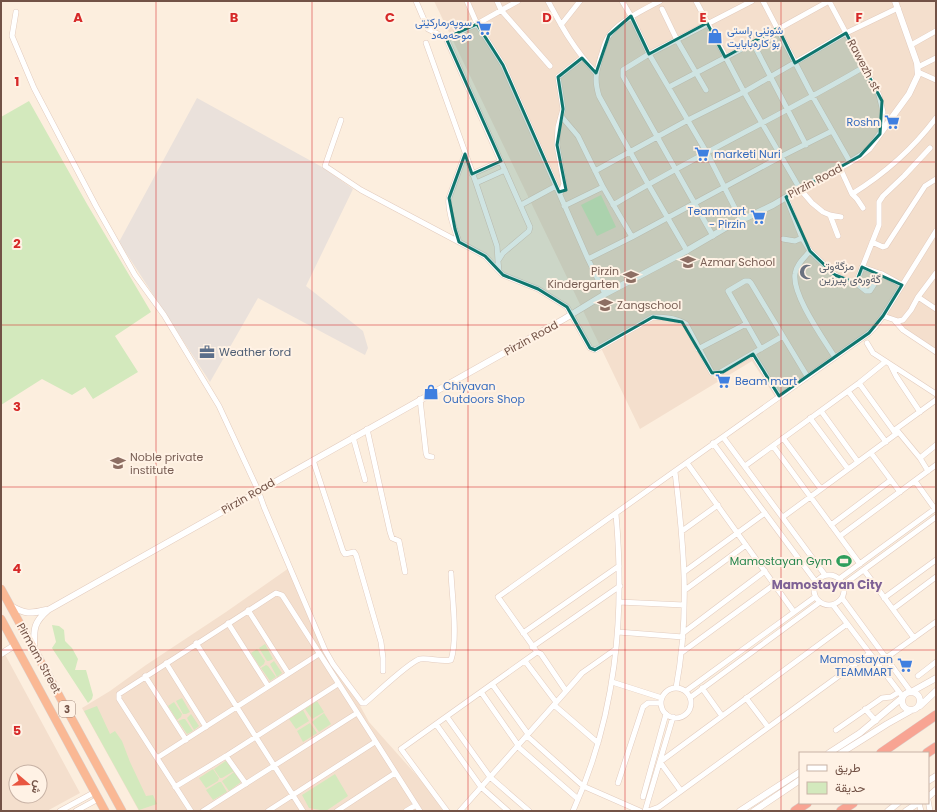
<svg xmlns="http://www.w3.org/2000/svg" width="937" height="812" font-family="Poppins,Vazirmatn,sans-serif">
  <rect width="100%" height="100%" fill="#fceede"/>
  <path fill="#f4dfcd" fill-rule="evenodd" d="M 434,1 L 936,1 L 936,351 L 883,316 L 875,327 L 776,398 L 752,361 L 640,429 Z
    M 289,568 L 329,659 L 341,671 L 369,722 L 419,778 L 445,811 L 139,811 L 82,708 L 110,691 L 146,665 L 226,612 Z
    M 1,647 L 80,793 L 47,811 L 1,811 ZM 16,772 L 40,772 L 40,796 L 16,796 Z"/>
  <path fill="#eae1db" d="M 197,98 L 322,167 L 353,189 L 306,286 L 363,331 L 368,348 L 365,355 L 258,298 L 210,382 L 119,242 Z"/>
  <path fill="#d3e9bd" d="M 29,101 L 87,204 L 151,312 L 115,336 L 138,372 L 93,399 L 85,387 L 72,395 L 42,379 L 1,405 L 1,117 Z
    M 601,195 L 616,227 L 597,236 L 581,205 Z
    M 52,625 L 59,626 L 64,630 L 65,641 L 72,648 L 78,659 L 75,670 L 86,670 L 93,695 L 92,699 L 88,703 L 52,648 L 56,642 Z
    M 265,644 L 273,659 L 269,661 L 267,661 L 259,648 Z
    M 257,649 L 265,661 L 264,664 L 260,667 L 251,653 Z
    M 274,661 L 282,673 L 277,677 L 270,664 Z
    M 266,665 L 268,666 L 276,677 L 270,681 L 261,668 Z
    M 182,698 L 190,712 L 186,714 L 183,714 L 176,701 Z
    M 317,701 L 324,712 L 312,719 L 305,709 Z
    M 174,702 L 182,714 L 181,717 L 177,720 L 168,706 Z
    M 97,706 L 110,734 L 115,731 L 122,741 L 130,762 L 146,796 L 153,795 L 157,804 L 139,810 L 84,711 Z
    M 303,710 L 309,721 L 296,729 L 289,719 Z
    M 324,713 L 331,724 L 319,732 L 312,722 L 313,721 Z
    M 191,714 L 199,726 L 194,730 L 187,718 Z
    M 183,719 L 185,719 L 193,731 L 187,734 L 178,721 Z
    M 310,723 L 317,733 L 303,742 L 297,731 Z
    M 227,760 L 234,771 L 222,778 L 220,778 L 214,769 Z
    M 213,769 L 219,778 L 218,781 L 206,788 L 199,778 Z
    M 234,772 L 241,782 L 229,791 L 222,781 Z
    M 335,774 L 348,796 L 326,811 L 309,808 L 302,795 Z
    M 219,782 L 221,782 L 227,792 L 213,800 L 206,790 Z"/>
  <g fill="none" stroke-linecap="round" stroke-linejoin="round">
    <g stroke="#e2cbbe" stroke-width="6">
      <path id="minor" d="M 416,1 L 428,29 L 446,38 L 530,227 L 529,231 L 503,253 L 498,261 L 499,271 L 503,275 L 538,289 L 567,307 L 590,348 L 595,350 L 653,317 C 663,317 677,318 686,324 L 712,373 L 719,373 L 783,336
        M 467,1 L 477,24 L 503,65 L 588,259 L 605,294
        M 497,1 L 501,10 L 550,66
        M 548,1 C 563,29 574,49 596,73
        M 622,1 L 631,16 L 649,54 L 707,153 L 741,220
        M 660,1 C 645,9 615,23 607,39 C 604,44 603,51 601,56 C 596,73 594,79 599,96 L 648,184 L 687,251
        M 696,1 L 744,92 L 800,189 L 812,203 L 823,212 L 830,215 L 841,217
        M 763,1 L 813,97 L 850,162
        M 829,1 L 879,95 L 883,112 L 881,131
        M 662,9 L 677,40 L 706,90
        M 16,12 L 12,36 L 34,88 L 96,206 L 135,275 L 164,315 L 219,406 L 258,490 L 264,507 L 325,650 L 333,664 L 362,703 L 365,703 C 375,695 410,661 420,659 C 431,658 441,662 451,660 C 458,639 452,596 451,573
        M 561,25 L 580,1
        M 446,38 L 477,24 L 518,1
        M 426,43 L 476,183 L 497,246 L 498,261
        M 753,43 L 806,145
        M 911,45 L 936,31
        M 918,67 L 936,58
        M 918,72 L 936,80
        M 669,87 L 753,43 L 829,1
        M 561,116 L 578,136 L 603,187 L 632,237
        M 341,120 L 325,166 L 361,190 L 459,242
        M 465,154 L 449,198 C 447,210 455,230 459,242 L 485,256 L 499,271
        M 840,168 L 852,194 L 857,199 L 863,208
        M 595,171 L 688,120 L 744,92 L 846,33 L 898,8
        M 472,174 L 501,161
        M 476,183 L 505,170
        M 560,194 L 564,184 L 557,145 L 558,127 L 563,109 L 558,77 L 582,58
        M 852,194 C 886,173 912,150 936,118
        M 786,197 L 802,238 L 810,251 L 835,275 L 843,279 L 856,283 L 866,291 L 870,291 L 877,280 L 882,274
        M 521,205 L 556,186
        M 613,205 C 695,156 782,115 864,67
        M 564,206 L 603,187
        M 830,215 L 838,236
        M 713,236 L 623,76 L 623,70 L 649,54 L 752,1
        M 783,239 L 795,241 L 802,238
        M 872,242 L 883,247 L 886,246 L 925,186 L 936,179
        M 810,251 C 804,258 796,265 795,274 C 792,295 823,338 834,356
        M 588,259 L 632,237 L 782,156 L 832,131
        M 862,267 L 882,274 L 902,285
        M 856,283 L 879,225 L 879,202 L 883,196 L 904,176 L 930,148
        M 918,297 L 936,309
        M 883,316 L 898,321 L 903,320 L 911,310 L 918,297 L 936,273
        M 895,321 L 903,330 L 936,352
        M 867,343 L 873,353 L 936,394
        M 698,349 L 746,324
        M 761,349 L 728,291 L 745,281 L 749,281 L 751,283 L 807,376
        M 753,354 L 779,396
        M 891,366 L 896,376 L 920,412
        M 859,383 L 896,434
        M 848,391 L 886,442
        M 420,399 L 426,453 L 427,456 L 432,457
        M 821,411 L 858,462
        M 810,418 L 848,469
        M 367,429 L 390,532 L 392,538 L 399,541 L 405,572
        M 896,429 L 920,458 L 928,471
        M 353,437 L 365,480
        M 723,437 L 825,575
        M 783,438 L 821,489
        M 713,443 L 816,582
        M 773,446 L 860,564
        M 871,453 L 900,492
        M 920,458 L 936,445
        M 313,460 L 343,551 L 345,554 L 354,552 L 356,555 L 381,642 L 383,658 L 383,671
        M 687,463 L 794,612
        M 745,466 L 859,383 L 885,362
        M 675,472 C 684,545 690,614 676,688
        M 915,481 L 935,509
        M 783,517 L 896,434 L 896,429 L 936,400
        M 831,525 L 891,480
        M 682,531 L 718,505
        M 840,536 L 936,465
        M 864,570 L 914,638
        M 684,572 L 765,513
        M814 590a15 15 0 1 1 30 0a15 15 0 1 1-30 0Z
        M 839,579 L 936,508
        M 843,585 L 936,517
        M 685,590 L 746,545
        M 842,598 L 911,692
        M 884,598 L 936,560
        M 619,602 L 684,605
        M 833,605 L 903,697
        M 893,609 L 936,577
        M 248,610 L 288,673
        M 228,623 L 268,686
        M 618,632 L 683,637
        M 523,633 L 619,566
        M 683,633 L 765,571
        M 196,643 L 303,811
        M 532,647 L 620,586
        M 681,653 L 775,584
        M 886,658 L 936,622
        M 525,661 L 556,702
        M 166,663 L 206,727
        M 145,676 L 186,740
        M 918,676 L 936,662
        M 612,682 L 662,698
        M 492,684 L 528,734
        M661 703a15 15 0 1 1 30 0a15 15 0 1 1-30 0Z
        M 702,688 L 722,716
        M 566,691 L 541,654 L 537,652 L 498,597 L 869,333 L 875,327 L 883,316 L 936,231
        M 686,691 L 815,597
        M 481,692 L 518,745
        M 691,697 L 820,602
        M 746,698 L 768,727
        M 554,705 L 598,743
        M 865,709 L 876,721
        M 447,717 L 490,777 L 529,811
        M 436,724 L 481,787 L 508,811
        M 836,730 L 882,698 L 891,697 L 899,692
        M 527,736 L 583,786 L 640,811
        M 517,746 L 578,799
        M 226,756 L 246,784
        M 157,758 L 319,654
        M 618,783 L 643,707 L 648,703 L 661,703
        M 175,787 L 226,756 L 338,684
        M 681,791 L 660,762 L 847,624
        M 643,797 L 666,714
        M 928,800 L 930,811
        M 919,803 L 921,811
        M 60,811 L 95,792
        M 76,811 L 98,799
        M 191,811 L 119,699 L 119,694 L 276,593 L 282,595 L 284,598 L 420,811
        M 203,811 L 357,713
        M 268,811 L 375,742
        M 337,811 L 395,773
        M 406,811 L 416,805
        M 447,811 L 401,749 L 537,652
        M 460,811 L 576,680 L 582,673 L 616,649
        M 573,811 C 616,716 625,617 616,514
        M 645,811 L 673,717
        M 648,811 L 659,807 L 681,791 L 869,654"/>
    </g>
    <g stroke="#e2cbbe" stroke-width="7">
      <path id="tertiary" d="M 11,606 C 25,614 30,614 46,610
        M 34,648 C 34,629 33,623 48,610 L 564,319 L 605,294 L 679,255 L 727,227 L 773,205 L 800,189 L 850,162 L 860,156 L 869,149 L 909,94 L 918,75 L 917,63 L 895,1
        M 1,654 L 15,645
        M 911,692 L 936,678
        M902 701a9 9 0 1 1 18 0a9 9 0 1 1-18 0Z
        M 920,706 L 936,691
        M 829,753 L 860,733 L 903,697
        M 841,753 L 887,724 L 912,710
        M 928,781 L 936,776
        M 928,797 L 936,790
        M 740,811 L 800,772
        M 754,811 L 800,780
        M 888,811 L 898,803
        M 906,811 L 918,803"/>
    </g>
    <g stroke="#dad2cf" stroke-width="9">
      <path id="trunk" d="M 1,589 L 122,811
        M 1,619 L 105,811"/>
    </g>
    <g stroke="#dad2cf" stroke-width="10">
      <path id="motorway" d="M 881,753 L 936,715
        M 927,753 L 936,747
        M 795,811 L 807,803
        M 841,811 L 853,803"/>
    </g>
    <use href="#minor" stroke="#fff" stroke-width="5"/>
    <use href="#tertiary" stroke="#fff" stroke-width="6"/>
    <use href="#trunk" stroke="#fab894" stroke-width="8"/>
    <use href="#motorway" stroke="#f8a493" stroke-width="9"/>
  </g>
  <path fill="#0f766e" fill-opacity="0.2" stroke="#0f766e" stroke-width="3" stroke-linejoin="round" d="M 631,16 L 649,54 L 707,23 L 725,57 L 778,28 L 795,63 L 846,33 L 882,101 L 880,134 L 860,156 L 786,197 L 810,251 L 835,275 L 856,283 L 862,267 L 902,285 L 883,316 L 869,333 L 779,396 L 753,354 L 723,372 L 712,373 L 682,322 L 653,317 L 595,350 L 590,348 L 567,307 L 538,289 L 503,275 L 485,256 L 459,242 L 455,229 L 449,198 L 465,154 L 472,174 L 501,161 L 446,38 L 477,24 L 503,65 L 559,192 L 566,190 L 557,145 L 563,109 L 558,77 L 582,58 L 596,73 L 609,35 Z"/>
  <path fill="none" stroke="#d62828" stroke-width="1" stroke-opacity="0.55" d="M 156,1 L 156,811M 312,1 L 312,811M 468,1 L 468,811M 625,1 L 625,811M 781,1 L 781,811M 1,162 L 936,162M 1,325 L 936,325M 1,487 L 936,487M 1,650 L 936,650"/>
  <defs>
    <g id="supermarket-bare" transform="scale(1.2)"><path d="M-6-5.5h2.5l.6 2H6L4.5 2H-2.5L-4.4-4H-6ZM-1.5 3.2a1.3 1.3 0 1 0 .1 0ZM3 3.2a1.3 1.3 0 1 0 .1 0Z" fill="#3f7fe0" stroke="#fff2e5" stroke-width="2.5" paint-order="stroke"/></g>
    <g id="shop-bare" transform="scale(1.2)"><path d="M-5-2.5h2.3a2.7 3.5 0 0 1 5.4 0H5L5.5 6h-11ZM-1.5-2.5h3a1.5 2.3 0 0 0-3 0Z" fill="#3f7fe0" stroke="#fff2e5" stroke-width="2.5" paint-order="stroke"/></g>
    <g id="school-bare" transform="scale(1.2)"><path d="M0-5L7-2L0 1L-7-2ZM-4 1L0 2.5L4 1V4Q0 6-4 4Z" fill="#8d6e63" stroke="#fff2e5" stroke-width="2.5" paint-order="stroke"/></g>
    <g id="mosque-bare" transform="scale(1.2)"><path d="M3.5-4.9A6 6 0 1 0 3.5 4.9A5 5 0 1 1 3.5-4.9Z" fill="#6b7280" stroke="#fff2e5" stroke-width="2.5" paint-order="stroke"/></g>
    <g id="office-bare" transform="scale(1.2)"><path d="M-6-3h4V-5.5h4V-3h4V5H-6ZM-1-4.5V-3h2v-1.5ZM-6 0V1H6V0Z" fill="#5c6f8a" stroke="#fff2e5" stroke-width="2.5" paint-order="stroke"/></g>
    <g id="stadium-bare" transform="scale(1.2)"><path d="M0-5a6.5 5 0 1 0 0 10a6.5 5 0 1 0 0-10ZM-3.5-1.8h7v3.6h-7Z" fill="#2e9e5b" stroke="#fff2e5" stroke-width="2.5" paint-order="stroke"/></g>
  </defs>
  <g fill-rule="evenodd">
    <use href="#supermarket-bare" x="484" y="28"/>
    <use href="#shop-bare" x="715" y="36"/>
    <use href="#supermarket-bare" x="892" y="122"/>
    <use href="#supermarket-bare" x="702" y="154"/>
    <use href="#supermarket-bare" x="758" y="217"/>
    <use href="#school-bare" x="688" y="262"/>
    <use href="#mosque-bare" x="807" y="272"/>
    <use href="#school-bare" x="631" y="277"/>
    <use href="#school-bare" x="605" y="305"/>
    <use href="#office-bare" x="207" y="352"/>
    <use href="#supermarket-bare" x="723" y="381"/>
    <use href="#shop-bare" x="431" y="392"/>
    <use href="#school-bare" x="118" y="463"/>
    <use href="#stadium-bare" x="844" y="561"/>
    <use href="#supermarket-bare" x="905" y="665"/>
  </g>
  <g text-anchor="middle" stroke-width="4" stroke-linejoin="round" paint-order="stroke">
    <rect fill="#fff2e5" stroke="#9c8276" stroke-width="1" x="59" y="701" width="16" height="16" rx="3"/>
    <g font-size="10" font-weight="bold" fill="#725246">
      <text x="67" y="713">3</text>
    </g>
    <g font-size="11" fill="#366cbe" stroke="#fff2e5" text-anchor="end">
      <text x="472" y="26">سوپەرمارکێتی<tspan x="472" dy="13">موحەمەد</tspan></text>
      <text x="727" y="34" text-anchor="start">شوێنی ڕاستی<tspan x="727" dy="13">بۆ کارەبایایت</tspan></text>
      <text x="880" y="126">Roshn</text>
      <text x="714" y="158" text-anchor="start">marketi Nuri</text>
      <text x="746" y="215">Teammart<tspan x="746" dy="13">- Pirzin</tspan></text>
      <text x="735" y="385" text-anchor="start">Beam mart</text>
      <text x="443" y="390" text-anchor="start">Chiyavan<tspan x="443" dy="13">Outdoors Shop</tspan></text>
      <text x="893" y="663">Mamostayan<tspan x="893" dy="13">TEAMMART</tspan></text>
    </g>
    <g font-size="11" fill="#725246" stroke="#fff2e5">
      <text transform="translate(864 65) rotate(62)" y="4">Rawezh .st</text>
      <text transform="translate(815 181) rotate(-28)" y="4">Pirzin Road</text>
      <text transform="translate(531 338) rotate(-29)" y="4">Pirzin Road</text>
      <text transform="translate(248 496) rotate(-30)" y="4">Pirzin Road</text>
      <text transform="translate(39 658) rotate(61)" y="4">Pirmam Street</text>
    </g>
    <g font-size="11" fill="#785e54" stroke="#fff2e5" text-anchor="start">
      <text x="700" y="266">Azmar School</text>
      <text x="619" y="275" text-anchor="end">Pirzin<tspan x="619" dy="13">Kindergarten</tspan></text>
      <text x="617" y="309">Zangschool</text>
      <text x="130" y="461">Noble private<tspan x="130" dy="13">institute</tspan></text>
    </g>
    <g font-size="11" fill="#5b616d" stroke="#fff2e5" text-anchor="start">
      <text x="819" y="270">مزگةوتی<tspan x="819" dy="13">گةورەی پیرزین</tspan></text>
    </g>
    <g font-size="11" fill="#4e5e75" stroke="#fff2e5" text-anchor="start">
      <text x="219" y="356">Weather ford</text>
    </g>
    <g font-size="11" fill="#27864d" stroke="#fff2e5" text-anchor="end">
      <text x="832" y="565">Mamostayan Gym</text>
    </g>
    <g font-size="12" font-weight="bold" fill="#7f6296" stroke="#fff2e5">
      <text x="827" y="589">Mamostayan City</text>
    </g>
  </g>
  <g font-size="13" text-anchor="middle" font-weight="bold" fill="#d62828" stroke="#fff2e5" stroke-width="4" stroke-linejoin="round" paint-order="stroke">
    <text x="78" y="22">A</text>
    <text x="234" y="22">B</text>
    <text x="390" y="22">C</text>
    <text x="547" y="22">D</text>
    <text x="703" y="22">E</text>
    <text x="859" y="22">F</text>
    <text x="17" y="86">1</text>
    <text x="17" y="248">2</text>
    <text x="17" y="411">3</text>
    <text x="17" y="573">4</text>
    <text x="17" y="735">5</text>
  </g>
  <rect width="937" height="812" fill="none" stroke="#725246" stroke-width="4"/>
  <rect x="799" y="752" width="130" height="52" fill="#fff2e5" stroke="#c7b2a5"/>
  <rect x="807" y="765" width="20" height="6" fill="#ffffff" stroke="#c7b2a5"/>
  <text x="835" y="772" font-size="12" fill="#725246">طريق</text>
  <rect x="807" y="782" width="20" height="12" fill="#d3e9bd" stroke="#c7b2a5"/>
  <text x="835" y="792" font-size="12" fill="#725246">حديقة</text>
  <g transform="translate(28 784) rotate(109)"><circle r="19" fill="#fff2e5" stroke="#c7b2a5"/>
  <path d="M0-3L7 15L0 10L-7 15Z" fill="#e95640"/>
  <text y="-6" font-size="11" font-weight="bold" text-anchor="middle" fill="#725246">ش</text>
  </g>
</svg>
